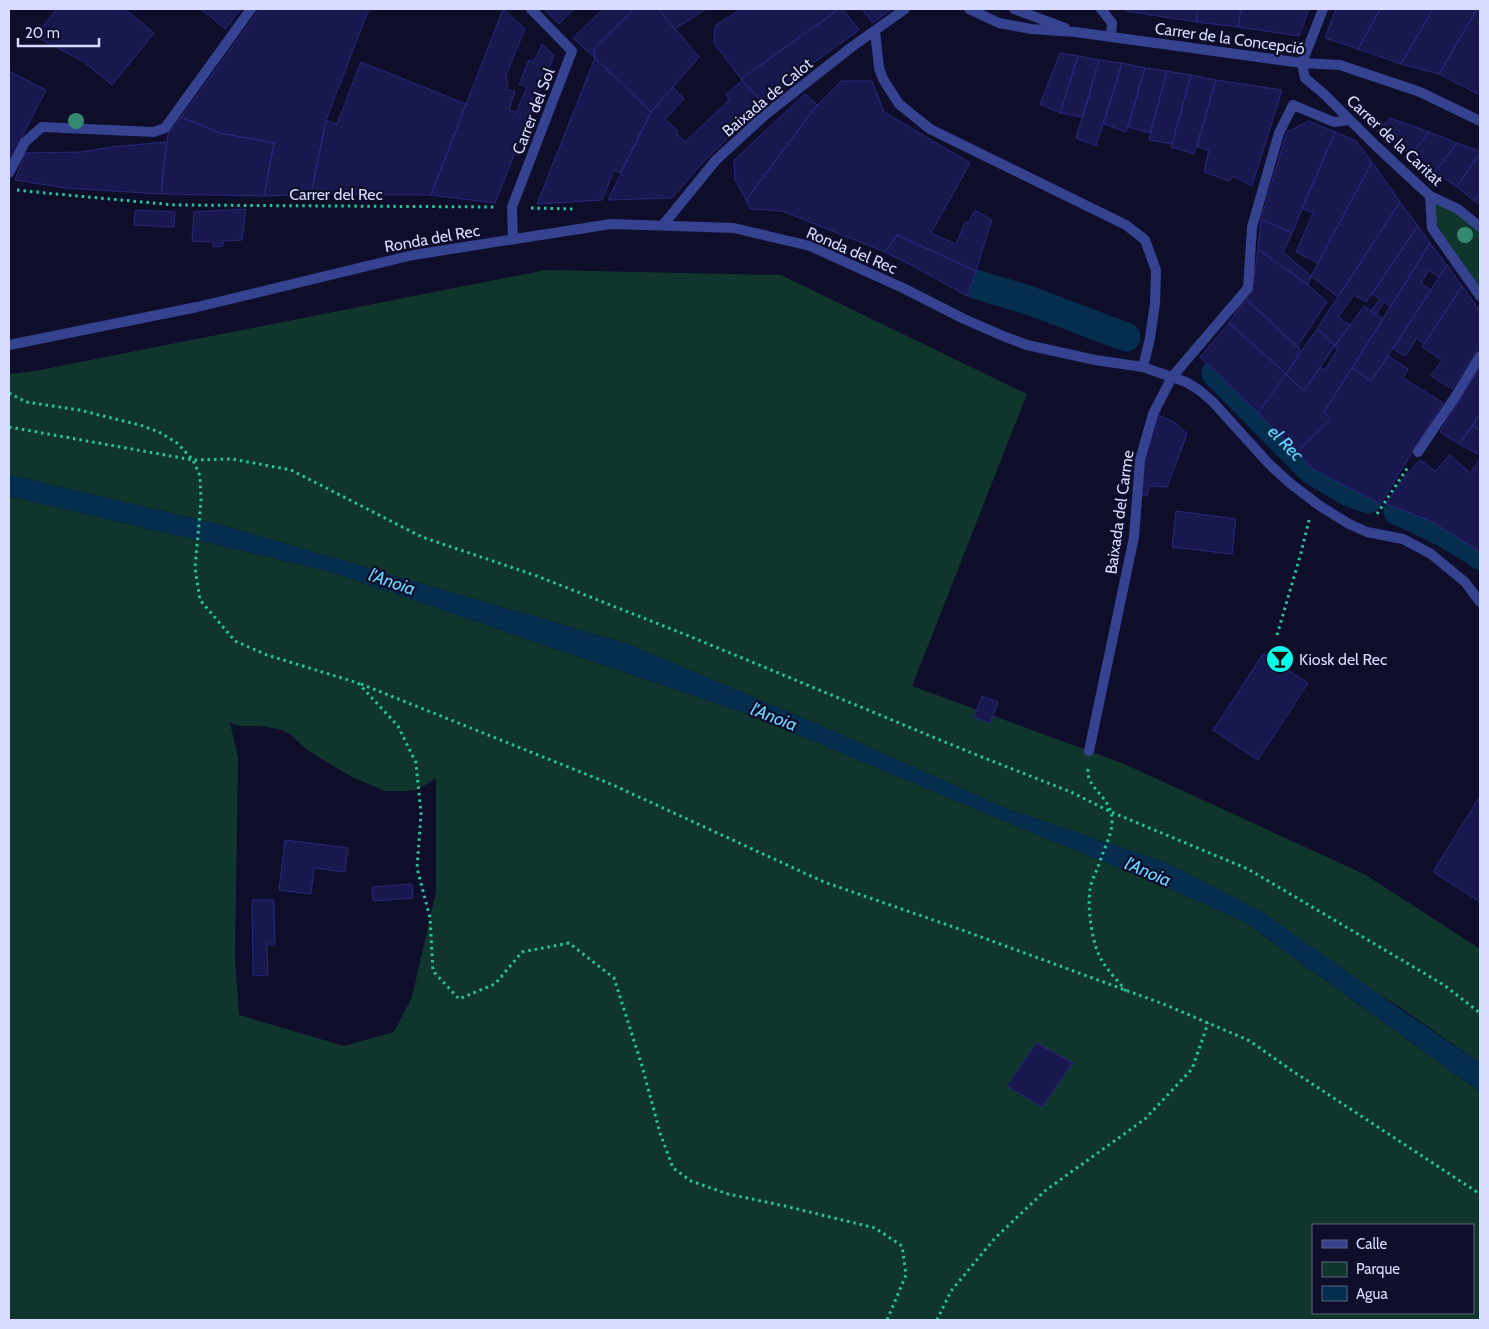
<svg xmlns="http://www.w3.org/2000/svg" width="1489" height="1329" font-family="Cabin,sans-serif">
  <rect width="100%" height="100%" fill="#0e0e2b"/>
  <path fill="#10352d" fill-rule="evenodd" d="M 1430,196 L 1480,227 L 1480,296 L 1432,228 Z
    M 546,270 L 781,275 L 1027,394 L 912,686 L 1122,763 L 1366,875 L 1480,949 L 1480,1063 L 1401,1008 L 1167,863 L 1005,808 L 822,726 L 628,644 L 222,525 L 9,475 L 9,374 L 35,371 Z
    M 9,496 L 328,571 L 753,716 L 1062,845 L 1163,886 L 1243,921 L 1480,1092 L 1480,1320 L 9,1320 ZM 230,723 L 240,726 L 262,726 L 282,730 L 291,735 L 306,749 L 325,761 L 354,778 L 385,791 L 406,791 L 417,790 L 436,778 L 436,892 L 412,997 L 394,1032 L 344,1046 L 239,1015 L 235,958 L 238,757 ZM 1313,1225 L 1473,1225 L 1473,1313 L 1313,1313 Z"/>
  <path fill="#052d4d" d="M 9,475 L 222,525 L 628,644 L 822,726 L 1005,808 L 1167,863 L 1261,911 L 1390,1002 L 1480,1063 L 1480,1092 L 1243,921 L 1163,886 L 1062,845 L 753,716 L 328,571 L 9,496 Z"/>
  <g fill="none" stroke-linecap="round" stroke-linejoin="round">
    <g stroke="#052d4d" stroke-width="29">
      <path d="M 975,284 L 1028,300 L 1126,337"/>
      <path id="s1" d="M 1216,373 L 1312,470 L 1349,492 L 1368,499"/>
      <path d="M 1398,511 C 1429,524 1453,536 1480,555"/>
    </g>
  </g>
  <path fill="#18184e" stroke="#27277c" d="M 57,9 L 127,9 L 126,10 L 154,33 L 112,85 L 84,62 L 35,36 Z
    M 201,9 L 241,9 L 225,29 Z
    M 260,9 L 369,9 L 326,120 L 311,194 L 264,196 L 274,143 L 220,133 L 181,117 Z
    M 503,9 L 525,29 L 506,75 L 508,85 L 506,89 L 515,92 L 509,109 L 516,113 L 527,87 L 519,84 L 529,60 L 534,62 L 542,44 L 554,56 L 495,203 L 431,195 Z
    M 544,9 L 574,9 L 559,24 Z
    M 603,9 L 634,9 L 594,48 L 595,58 L 573,38 Z
    M 634,9 L 658,9 L 699,57 L 651,112 L 595,58 L 594,48 Z
    M 658,9 L 706,9 L 675,29 Z
    M 741,9 L 839,9 L 741,79 L 714,43 L 715,26 Z
    M 839,9 L 843,9 L 859,30 L 799,73 L 764,104 L 742,81 L 741,79 Z
    M 862,9 L 891,9 L 873,23 Z
    M 1126,9 L 1198,9 L 1196,22 L 1126,11 Z
    M 1198,9 L 1241,9 L 1238,27 L 1196,22 Z
    M 1241,9 L 1309,9 L 1299,36 L 1238,27 Z
    M 1336,9 L 1380,9 L 1358,49 L 1325,38 Z
    M 1380,9 L 1433,9 L 1401,64 L 1358,49 Z
    M 1433,9 L 1477,9 L 1439,74 L 1401,64 Z
    M 1477,9 L 1480,9 L 1480,95 L 1439,74 Z
    M 1060,53 L 1078,56 L 1060,113 L 1040,104 Z
    M 1078,56 L 1099,60 L 1083,117 L 1060,113 Z
    M 595,58 L 651,112 L 620,173 L 614,170 L 602,200 L 537,204 Z
    M 1099,60 L 1122,63 L 1096,146 L 1076,138 Z
    M 361,62 L 466,104 L 431,195 L 311,194 L 326,120 L 337,124 Z
    M 1122,63 L 1145,68 L 1126,132 L 1104,124 Z
    M 1145,68 L 1167,71 L 1150,133 L 1128,127 Z
    M 9,71 L 46,90 L 9,162 Z
    M 1167,71 L 1191,75 L 1172,144 L 1149,140 Z
    M 1191,75 L 1216,80 L 1194,154 L 1171,147 Z
    M 1216,80 L 1282,90 L 1252,186 L 1233,176 L 1229,181 L 1204,172 L 1209,150 L 1197,147 Z
    M 742,81 L 764,104 L 706,159 L 672,198 L 608,200 L 651,112 L 673,87 L 684,99 L 665,119 L 678,131 L 676,133 L 685,142 L 729,100 L 726,94 Z
    M 841,81 L 872,81 L 884,112 L 970,163 L 931,233 L 956,244 L 965,222 L 968,223 L 975,210 L 992,220 L 976,271 L 897,235 L 885,252 L 782,211 L 750,209 L 746,200 L 817,105 Z
    M 805,94 L 817,105 L 746,200 L 735,180 L 734,160 Z
    M 181,117 L 220,133 L 274,143 L 264,196 L 161,194 L 168,134 Z
    M 1390,118 L 1429,132 L 1411,154 L 1377,131 Z
    M 1309,121 L 1335,132 L 1292,233 L 1261,219 L 1287,132 Z
    M 1335,132 L 1356,141 L 1372,162 L 1318,263 L 1296,252 L 1313,213 L 1302,208 Z
    M 1429,132 L 1457,143 L 1435,172 L 1411,154 Z
    M 166,142 L 161,194 L 66,188 L 15,180 L 25,153 L 81,152 L 112,147 Z
    M 1457,143 L 1480,151 L 1480,153 L 1457,187 L 1435,172 Z
    M 1480,153 L 1480,192 L 1474,201 L 1457,187 Z
    M 1372,162 L 1400,202 L 1338,297 L 1311,276 Z
    M 1480,192 L 1480,205 L 1474,201 Z
    M 1400,202 L 1418,226 L 1366,302 L 1354,295 L 1338,317 L 1350,325 L 1335,345 L 1317,329 Z
    M 246,209 L 242,240 L 223,241 L 223,246 L 213,247 L 213,242 L 192,241 L 194,212 Z
    M 135,210 L 175,212 L 174,227 L 134,225 Z
    M 1261,219 L 1292,233 L 1283,252 L 1311,276 L 1308,285 L 1258,249 Z
    M 1418,226 L 1430,243 L 1391,307 L 1384,302 L 1376,315 L 1371,311 L 1380,299 L 1372,294 Z
    M 897,235 L 976,271 L 967,296 L 915,267 L 885,252 Z
    M 1430,243 L 1447,265 L 1439,277 L 1429,270 L 1421,283 L 1431,290 L 1371,381 L 1352,368 Z
    M 1258,249 L 1308,285 L 1327,302 L 1297,347 L 1245,298 L 1253,284 Z
    M 1447,265 L 1462,286 L 1424,344 L 1417,338 L 1405,356 L 1393,349 Z
    M 1462,286 L 1480,311 L 1480,345 L 1452,389 L 1431,376 L 1442,360 L 1422,347 Z
    M 1245,298 L 1301,350 L 1286,374 L 1229,323 Z
    M 1364,306 L 1383,319 L 1324,412 L 1331,419 L 1297,452 L 1258,413 L 1286,374 L 1304,391 L 1320,367 L 1325,370 L 1338,349 L 1334,347 Z
    M 1229,323 L 1286,374 L 1258,413 L 1200,357 Z
    M 1317,329 L 1335,345 L 1304,391 L 1286,374 Z
    M 1388,356 L 1408,369 L 1403,378 L 1443,403 L 1380,504 L 1313,469 L 1297,452 L 1331,419 L 1324,412 L 1352,368 L 1371,381 Z
    M 1480,367 L 1480,414 L 1459,444 L 1440,432 Z
    M 1480,414 L 1480,430 L 1473,426 Z
    M 1158,415 L 1177,424 L 1187,434 L 1167,487 L 1149,486 L 1147,496 L 1139,494 L 1142,468 Z
    M 1473,426 L 1480,430 L 1480,455 L 1459,444 Z
    M 1450,455 L 1470,473 L 1480,459 L 1480,552 L 1431,521 L 1386,504 L 1406,475 L 1420,460 L 1435,471 Z
    M 1176,511 L 1236,519 L 1232,554 L 1172,547 Z
    M 1263,654 L 1308,683 L 1258,760 L 1213,730 Z
    M 982,696 L 998,702 L 990,723 L 974,717 Z
    M 1480,796 L 1480,902 L 1433,872 Z
    M 285,840 L 348,848 L 345,872 L 314,868 L 311,894 L 279,890 Z
    M 412,884 L 413,898 L 373,901 L 372,887 Z
    M 252,900 L 274,900 L 275,944 L 267,944 L 268,975 L 253,976 Z
    M 1036,1043 L 1073,1063 L 1042,1107 L 1007,1086 Z"/>
  <g fill="none" stroke-linecap="round" stroke-linejoin="round">
    <path stroke="#22c89d" stroke-width="3" stroke-dasharray="2.5 4" stroke-linecap="butt" d="M 17,190 L 45,193 L 175,205 L 495,207
      M 531,208 L 575,209
      M 9,393 L 26,402 L 79,410 L 140,425 L 159,432 L 177,443 L 193,460 L 200,476 L 201,501 L 195,568 L 200,600 L 235,641 L 267,655 L 358,683 L 398,726 L 416,763 L 421,814 L 417,868 L 430,918 L 433,971 L 459,999 L 495,984 L 522,952 L 569,943 L 614,978 L 642,1066 L 660,1133 L 673,1168 L 691,1181 L 728,1194 L 785,1206 L 875,1228 L 902,1246 L 906,1275 L 887,1320
      M 9,427 L 193,460 L 232,459 L 291,470 L 422,537 L 537,576 L 689,636 L 974,754 L 1071,792 L 1111,812 L 1248,869 L 1444,985 L 1480,1013
      M 1377,514 L 1408,467
      M 1277,635 L 1301,553 L 1309,520
      M 361,684 L 613,785 L 824,882 L 962,930 L 1166,1005 L 1250,1041 L 1291,1070 L 1480,1194
      M 1088,769 C 1086,790 1113,796 1112,823 C 1112,834 1101,856 1098,867 C 1095,874 1091,882 1090,889 C 1087,907 1092,945 1102,961 C 1108,971 1118,981 1126,991
      M 937,1320 L 951,1291 L 995,1238 L 1046,1190 L 1145,1119 L 1192,1069 L 1208,1023"/>
    <path stroke="#34428f" stroke-width="10" d="M 875,31 L 879,68 L 883,79 L 899,104 L 930,129 L 1126,225 L 1145,240 L 1156,270 L 1155,303 L 1150,338 L 1143,367"/>
    <path stroke="#34428f" stroke-width="10" d="M 1101,9 L 1112,23 L 1111,36
      M 1418,452 L 1455,397 L 1480,356"/>
    <path stroke="#34428f" stroke-width="10" d="M 969,9 L 999,23 L 1031,29 L 1075,32 L 1302,63 L 1340,65 L 1420,92 L 1480,121
      M 1014,9 L 1065,28
      M 1323,9 L 1302,63 L 1305,78 L 1324,94 L 1375,145 L 1430,196 L 1458,209 L 1480,227
      M 9,173 L 25,142 L 42,127 L 154,132 L 165,128 L 251,9
      M 1430,196 L 1432,228 L 1480,296
      M 663,225 L 716,160 L 765,115 L 853,46 L 905,9
      M 513,239 L 512,207 L 572,51 L 531,9
      M 1089,751 L 1134,537 L 1140,460 L 1153,414 L 1172,377 L 1248,288 L 1252,227 L 1279,133 L 1293,105 L 1334,122 L 1350,120"/>
    <path stroke="#34428f" stroke-width="10" d="M 9,345 L 197,307 L 413,255 L 611,224 L 734,228 L 810,246 L 903,288 L 964,319 L 1003,336 L 1027,345 L 1095,360 L 1143,367 L 1186,382 L 1199,390 L 1212,401 L 1269,464 L 1291,484 L 1320,506 L 1349,524 L 1367,532 L 1403,539 L 1431,554 L 1465,582 L 1480,602"/>
  </g>
  <g fill="#358970">
    <circle cx="76" cy="121" r="8"/>
    <circle cx="1465" cy="235" r="8"/>
  </g>
  <defs>
    <g id="bar-disc" transform="scale(1.4375)"><circle r="9.5" fill="#03ffe6" stroke="#0e0e2b"/><path d="M-6-5H6L.8 .8V4.5H3.5V6h-7V4.5H-.8V.8Z" fill="#111"/></g>
  </defs>
  <g fill-rule="evenodd">
    <use href="#bar-disc" x="1280" y="659"/>
  </g>
  <g text-anchor="middle" stroke-width="4.5" stroke-linejoin="round" paint-order="stroke">
    <g font-size="16" fill="#d7dbff" stroke="#0e0e2b">
      <text transform="translate(1230 38) rotate(8)" y="6">Carrer de la Concepció</text>
      <text transform="translate(767 97) rotate(-40)" y="6">Baixada de Calot</text>
      <text transform="translate(533 111) rotate(-69)" y="6">Carrer del Sol</text>
      <text transform="translate(1395 140) rotate(43)" y="6">Carrer de la Caritat</text>
      <text x="336" y="200">Carrer del Rec</text>
      <text transform="translate(432 238) rotate(-10)" y="6">Ronda del Rec</text>
      <text transform="translate(852 250) rotate(23)" y="6">Ronda del Rec</text>
      <text transform="translate(1119 512) rotate(-82)" y="6">Baixada del Carme</text>
    </g>
    <g font-size="16" fill="#d7dbff" stroke="#0e0e2b" text-anchor="start">
      <text x="1299" y="665">Kiosk del Rec</text>
    </g>
    <g font-size="18" font-style="italic" fill="#65d6ff" stroke="#0e0e2b">
      <text dy="6" stroke="none"><textPath href="#s1" startOffset="99">el Rec</textPath></text>
      <text transform="translate(392 582) rotate(19)" y="6">l'Anoia</text>
      <text transform="translate(774 717) rotate(21)" y="6">l'Anoia</text>
      <text transform="translate(1148 872) rotate(23)" y="6">l'Anoia</text>
    </g>
  </g>
  <rect width="1489" height="1329" fill="none" stroke="#d7dbff" stroke-width="20"/>
  <rect x="1312" y="1224" width="162" height="90" fill="#0e0e2b" stroke="#5e6080"/>
  <rect x="1322" y="1240" width="25" height="8" fill="#34428f" stroke="#5e6080"/>
  <text x="1356" y="1249" font-size="15" fill="#d7dbff">Calle</text>
  <rect x="1322" y="1262" width="25" height="15" fill="#10352d" stroke="#5e6080"/>
  <text x="1356" y="1274" font-size="15" fill="#d7dbff">Parque</text>
  <rect x="1322" y="1286" width="25" height="15" fill="#052d4d" stroke="#5e6080"/>
  <text x="1356" y="1299" font-size="15" fill="#d7dbff">Agua</text>
  <path d="M18 38v8h81v-8" fill="none" stroke="#d7dbff" stroke-width="2.5"/>
  <text x="25" y="38" font-size="15" fill="#d7dbff" stroke="#0e0e2b" stroke-width="4" paint-order="stroke">20 m</text>
</svg>
